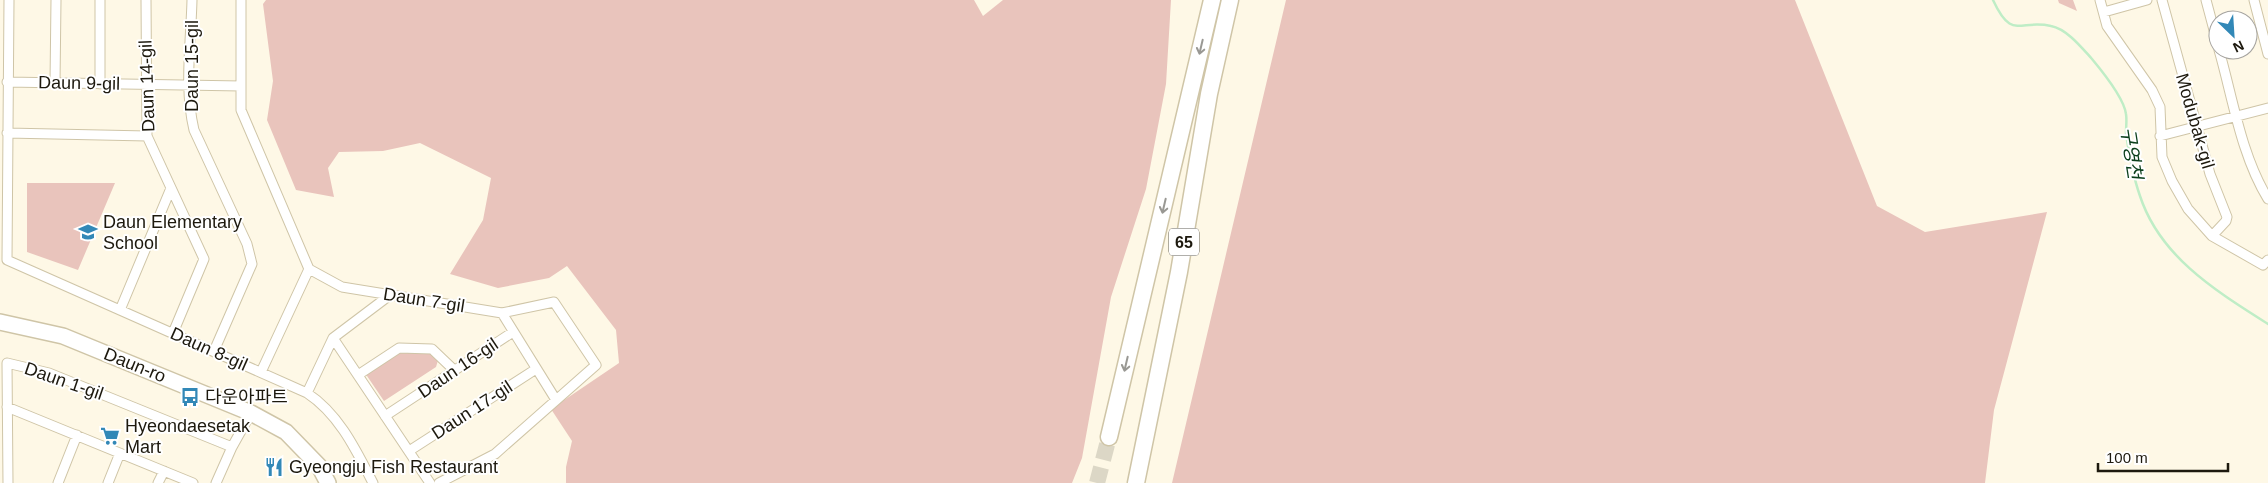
<svg xmlns="http://www.w3.org/2000/svg" width="2268" height="483" font-family="Arial,'Noto Sans KR',sans-serif">
  <rect width="100%" height="100%" fill="#fef8e6"/>
  <path fill="#e9c4bc" d="M 266,0 L 974,0 L 983,16 L 1003,0 L 1171,0 L 1166,84 L 1146,189 L 1111,297 L 1082,458 L 1072,483 L 566,483 L 566,467 L 572,441 L 551,409 L 619,363 L 616,330 L 567,266 L 549,278 L 498,288 L 450,274 L 483,220 L 491,178 L 420,143 L 383,151 L 339,152 L 328,168 L 334,197 L 296,190 L 267,120 L 273,81 L 263,4 Z
    M 1286,0 L 1795,0 L 1877,206 L 1925,232 L 2047,212 L 1994,410 L 1985,483 L 1172,483 Z
    M 2058,0 L 2073,0 L 2077,11 L 2059,3 Z
    M 27,183 L 115,183 L 78,270 L 27,252 Z
    M 399,351 L 431,352 L 439,357 L 436,367 L 384,401 L 365,373 Z"/>
  <g fill="none" stroke-linecap="round" stroke-linejoin="round">
    <path stroke="#bfedc6" stroke-width="2.5" d="M 1993,0 C 2012,41 2019,19 2051,26 C 2067,29 2082,48 2092,59 C 2102,71 2124,99 2126,114 C 2127,120 2126,126 2126,133 C 2129,154 2133,176 2140,196 C 2160,257 2216,291 2268,324"/>
    <path stroke="#dcd7c6" stroke-width="16" stroke-dasharray="16 8" stroke-linecap="butt" d="M 1097,483 L 1109,437"/>
    <g stroke="#cfc5a7" stroke-width="11">
      <path id="street" d="M 9,0 L 7,260 L 307,393 C 339,414 356,450 373,483
        M 146,0 L 147,136 L 204,259 L 173,333
        M 192,0 C 191,42 184,88 194,130 L 247,244 L 252,264 L 214,351
        M 241,0 L 241,110 L 309,269 L 342,287 L 502,313 L 554,302 L 596,365 L 495,454 L 439,483
        M 2100,0 L 2107,26 L 2152,90 L 2160,107 L 2162,157 L 2172,181 L 2188,209 L 2212,236 L 2263,265 L 2268,260
        M 2162,0 L 2210,174 L 2227,217 L 2226,221 L 2212,236
        M 2206,0 L 2218,45
        M 2254,0 L 2268,54
        M 2104,12 L 2147,0
        M 2219,50 C 2233,99 2241,155 2268,199
        M 7,82 L 241,86
        M 55,83 L 56,0
        M 100,84 L 100,0
        M 7,133 L 147,136
        M 2160,136 L 2268,108
        M 120,310 L 171,188
        M 502,313 L 556,400
        M 333,338 L 430,483
        M 261,372 L 309,269
        M 358,375 L 399,348 L 432,349 L 454,370
        M 307,393 L 333,338 L 390,295
        M 7,407 L 193,483
        M 385,416 L 513,332
        M 409,451 L 536,369
        M 8,483 L 7,363 L 49,373 L 232,447
        M 58,483 L 77,435
        M 108,483 L 120,453
        M 158,483 L 164,471
        M 216,483 L 232,447 L 251,413"/>
    </g>
    <g stroke="#cfc5a7" stroke-width="18">
      <path id="primary" d="M 0,322 L 63,336 L 251,413 L 286,432 L 319,466 L 328,483"/>
    </g>
    <g stroke="#cfc5a7" stroke-width="19">
      <path id="highway" d="M 1109,437 L 1212,0
        M 1136,483 L 1179,272 L 1209,94 L 1230,0"/>
    </g>
    <use href="#street" stroke="#fff" stroke-width="9"/>
    <use href="#primary" stroke="#fff" stroke-width="15"/>
    <use href="#highway" stroke="#fff" stroke-width="16"/>
  </g>
  <defs><path id="oneway-shaft" d="M-6 0H5M1.5-3L5.5 0L1.5 3" fill="none" stroke-width="1.6" stroke-linecap="round" stroke-linejoin="round" transform="scale(1.25)"/></defs>
  <g stroke="#999893">
    <use href="#oneway-shaft" transform="translate(1201 47) rotate(103)"/>
    <use href="#oneway-shaft" transform="translate(1164 206) rotate(103)"/>
    <use href="#oneway-shaft" transform="translate(1126 364) rotate(103)"/>
  </g>
  <defs>
    <g id="school-bare" transform="scale(1.5)"><path d="M0-5L7-2L0 1L-7-2ZM-4 1L0 2.5L4 1V4Q0 6-4 4Z" fill="#3288b7" stroke="#fff" stroke-width="2.5" paint-order="stroke"/></g>
    <g id="bus-bare" transform="scale(1.5)"><path d="M-5-6H5V4H4V6H2V4H-2V6H-4V4H-5ZM-3.5-4V0h7V-4ZM-3.5 1.2v1.5H-2V1.2ZM2 1.2v1.5H3.5V1.2Z" fill="#3288b7" stroke="#fff" stroke-width="2.5" paint-order="stroke"/></g>
    <g id="supermarket-bare" transform="scale(1.5)"><path d="M-6-5.5h2.5l.6 2H6L4.5 2H-2.5L-4.4-4H-6ZM-1.5 3.2a1.3 1.3 0 1 0 .1 0ZM3 3.2a1.3 1.3 0 1 0 .1 0Z" fill="#3288b7" stroke="#fff" stroke-width="2.5" paint-order="stroke"/></g>
    <g id="restaurant-bare" transform="scale(1.5)"><path d="M-5-6h1v4h1v-4h1v4h1v-4h1v5L-1.5 .5V6h-2V.5L-5-1ZM5-6V6H3V1.5H1.5Q1.5-4 5-6Z" fill="#3288b7" stroke="#fff" stroke-width="2.5" paint-order="stroke"/></g>
  </defs>
  <g fill-rule="evenodd">
    <use href="#school-bare" x="88" y="232"/>
    <use href="#bus-bare" x="190" y="397"/>
    <use href="#supermarket-bare" x="110" y="436"/>
    <use href="#restaurant-bare" x="274" y="467"/>
  </g>
  <g text-anchor="middle" stroke-width="4" stroke-linejoin="round" paint-order="stroke">
    <rect fill="#fff" stroke="#615e56" stroke-width="1" x="1169" y="228.5" width="30" height="27" rx="4"/>
    <g font-size="16" font-weight="bold" fill="#1d190e">
      <text x="1184" y="248">65</text>
    </g>
    <g font-size="18" fill="#1d190e" stroke="#fff">
      <text transform="translate(192 66) rotate(-90)" y="6">Daun 15-gil</text>
      <text transform="translate(79 83) rotate(1)" y="6">Daun 9-gil</text>
      <text transform="translate(147 86) rotate(-92)" y="6">Daun 14-gil</text>
      <text transform="translate(2195 121) rotate(74)" y="6">Modubak-gil</text>
      <text transform="translate(424 300) rotate(9)" y="6">Daun 7-gil</text>
      <text transform="translate(209 349) rotate(24)" y="6">Daun 8-gil</text>
      <text transform="translate(135 365) rotate(22)" y="6">Daun-ro</text>
      <text transform="translate(458 368) rotate(-34)" y="6">Daun 16-gil</text>
      <text transform="translate(64 381) rotate(19)" y="6">Daun 1-gil</text>
      <text transform="translate(472 410) rotate(-33)" y="6">Daun 17-gil</text>
    </g>
    <g font-size="18" fill="#1d190e" stroke="#fff" text-anchor="start">
      <text x="103" y="228">Daun Elementary<tspan x="103" dy="21">School</tspan></text>
      <text x="205" y="403">다운아파트</text>
      <text x="125" y="432">Hyeondaesetak<tspan x="125" dy="21">Mart</tspan></text>
      <text x="289" y="473">Gyeongju Fish Restaurant</text>
    </g>
    <g font-size="19" font-style="italic" fill="#0c401c" stroke="#fff">
      <text transform="translate(2132 153) rotate(81)" y="7">구영천</text>
    </g>
  </g>
  <g transform="translate(2233 35) rotate(155)"><circle r="24" fill="#ffffff" stroke="#a5a39f"/>
  <path d="M0-4L9 19L0 12L-9 19Z" fill="#3288b7"/>
  <text y="-8" font-size="14" font-weight="bold" text-anchor="middle" fill="#1d190e">N</text>
  </g>
  <path d="M2098 463v8h130v-8" fill="none" stroke="#1d190e" stroke-width="2.5"/>
  <text x="2106" y="463" font-size="15" fill="#1d190e" stroke="#ffffff" stroke-width="4" paint-order="stroke">100 m</text>
</svg>
